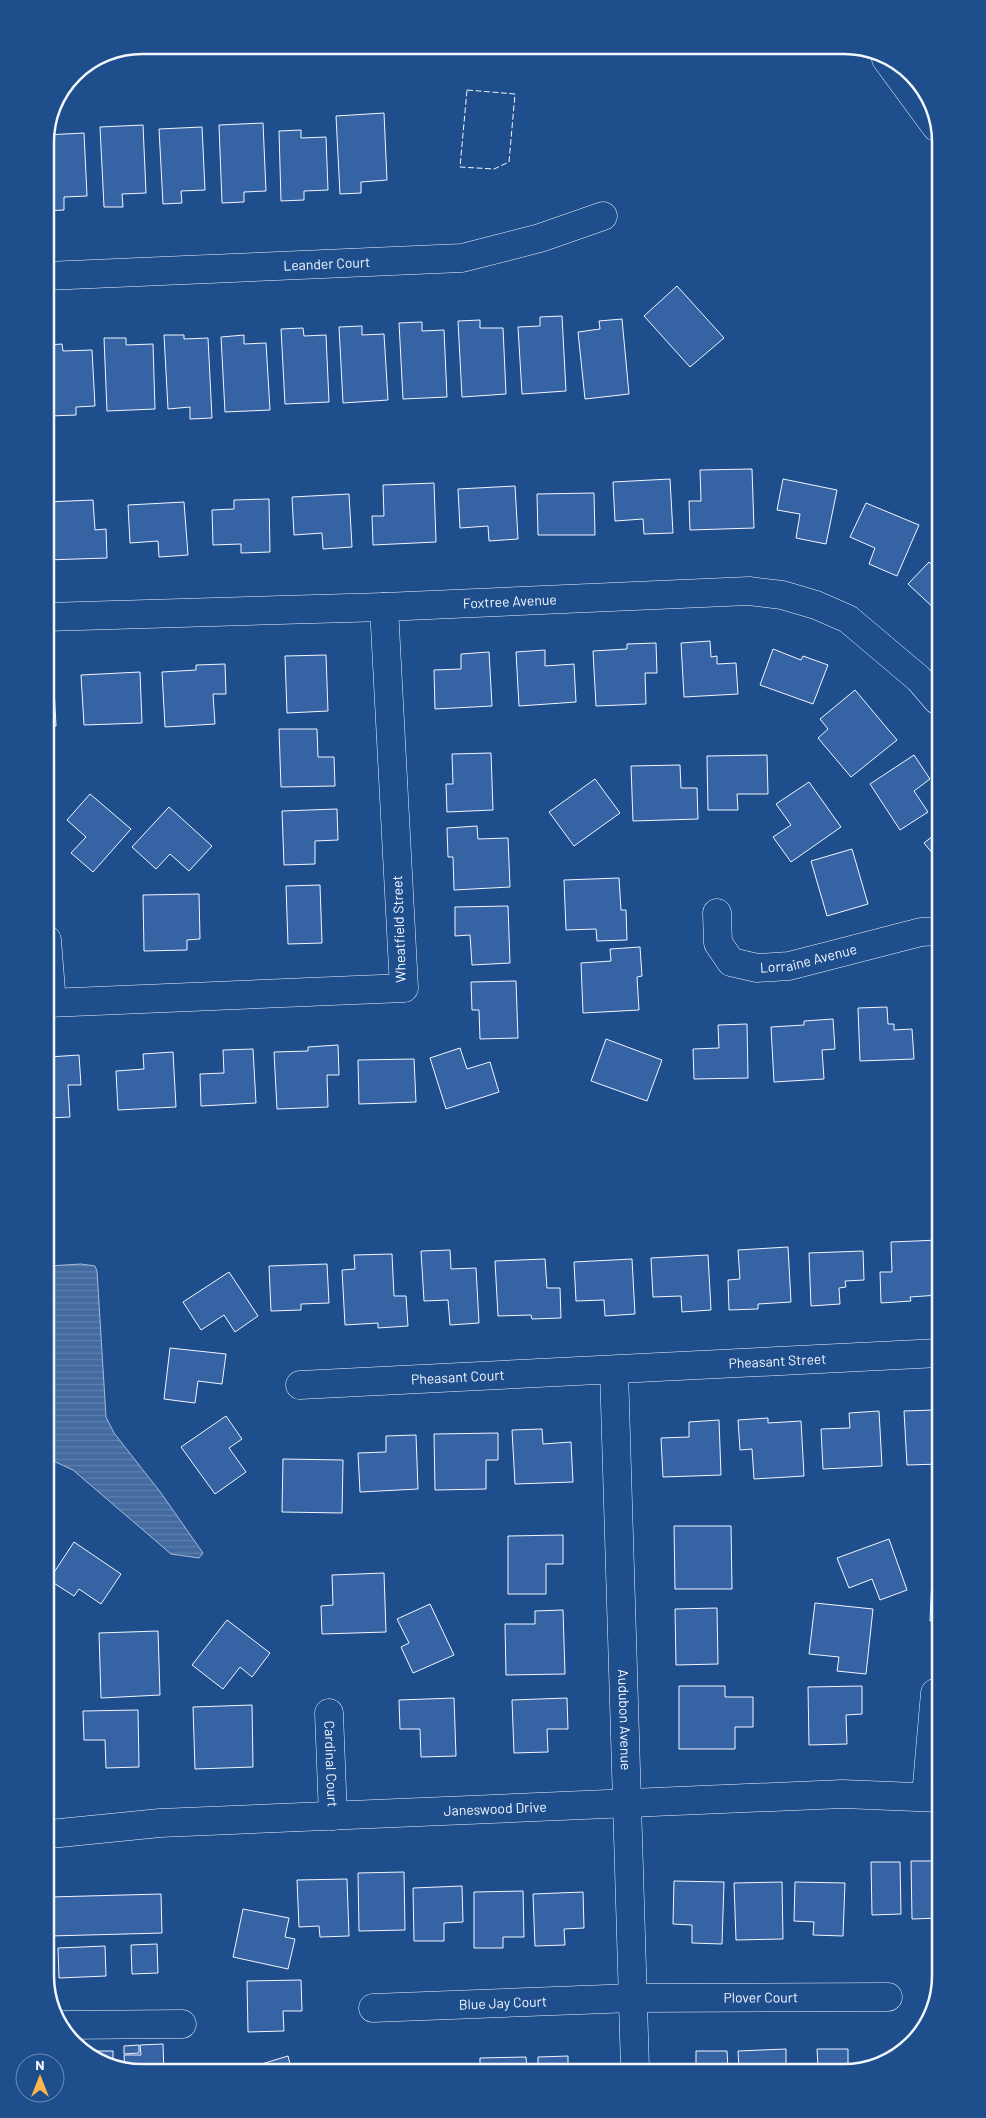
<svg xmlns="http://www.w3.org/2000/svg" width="986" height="2118" font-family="Barlow,sans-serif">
  <defs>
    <pattern id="water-rules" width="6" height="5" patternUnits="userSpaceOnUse" patternTransform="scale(1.25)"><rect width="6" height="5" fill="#446ba0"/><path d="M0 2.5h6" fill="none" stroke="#5f81ae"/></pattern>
  </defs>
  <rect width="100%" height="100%" fill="#1f4e8c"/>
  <path fill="url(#water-rules)" stroke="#a8bbd7" d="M 81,1264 L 95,1266 L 97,1271 L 106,1417 L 114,1433 L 161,1493 L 203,1553 L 199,1558 L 171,1554 L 73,1470 L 49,1459 L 48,1266 Z"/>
  <path fill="#3563a3" stroke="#f2f6ff" d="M 384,113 L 387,180 L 361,182 L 361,193 L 340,194 L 336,116 Z
    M 263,123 L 266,191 L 244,192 L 244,202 L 222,203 L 219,125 Z
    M 143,125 L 146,193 L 122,194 L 123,207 L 104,207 L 100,127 Z
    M 202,127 L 205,190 L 181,191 L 182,203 L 163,204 L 159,129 Z
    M 301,130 L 301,138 L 326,137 L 328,190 L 304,191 L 304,200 L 281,201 L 279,131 Z
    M 84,133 L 87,196 L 64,197 L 64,210 L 45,211 L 45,135 Z
    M 677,286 L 724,338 L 690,367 L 644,316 Z
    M 562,316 L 566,391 L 522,394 L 518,327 L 540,326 L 540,317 Z
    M 622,319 L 629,394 L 585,399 L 578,332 L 600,329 L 599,321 Z
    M 480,320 L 480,328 L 503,328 L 506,394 L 462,397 L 458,321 Z
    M 422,322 L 422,331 L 444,330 L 447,397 L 403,399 L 399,323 Z
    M 362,326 L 362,335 L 384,334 L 388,400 L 343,403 L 339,327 Z
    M 303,328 L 304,336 L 326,335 L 329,402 L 285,404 L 281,329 Z
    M 164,335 L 184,335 L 184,339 L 208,338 L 212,418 L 190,419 L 190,407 L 168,409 Z
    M 244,335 L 244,344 L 266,343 L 270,410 L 225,412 L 221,337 Z
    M 104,338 L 126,338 L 126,345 L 153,344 L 155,409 L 107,411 Z
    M 62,344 L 63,351 L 92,350 L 95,406 L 76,407 L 76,415 L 50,416 L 47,345 Z
    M 752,469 L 754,528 L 690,530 L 689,501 L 701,501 L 700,470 Z
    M 670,479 L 673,533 L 644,534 L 643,519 L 615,521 L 613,482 Z
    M 783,479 L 837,490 L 826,544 L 796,538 L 800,514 L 777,510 Z
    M 434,483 L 436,542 L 373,545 L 372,516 L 384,516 L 383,485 Z
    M 515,486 L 518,539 L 489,541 L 488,526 L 460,528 L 458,489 Z
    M 594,493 L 595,535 L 538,535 L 537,494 Z
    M 349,494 L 352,547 L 323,549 L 322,533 L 294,535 L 292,497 Z
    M 269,499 L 270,552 L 241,553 L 241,544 L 213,545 L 212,510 L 234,509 L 234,500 Z
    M 93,500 L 95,530 L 106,529 L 107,558 L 46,560 L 46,502 Z
    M 184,502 L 188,555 L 159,557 L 158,541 L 130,543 L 128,505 Z
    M 866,503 L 919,525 L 897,576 L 869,564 L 875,548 L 850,537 Z
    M 929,562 L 937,570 L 937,611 L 908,584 Z
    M 710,641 L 711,657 L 717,656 L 717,664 L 736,663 L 738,694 L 684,697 L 681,643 Z
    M 656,643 L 657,673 L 645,673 L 646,704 L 596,706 L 593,651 L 627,649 L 627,644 Z
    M 773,649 L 801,660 L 803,656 L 828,665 L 813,704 L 760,685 Z
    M 545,650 L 545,666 L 574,664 L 576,702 L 519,706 L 516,652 Z
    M 489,652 L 492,706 L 435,709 L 434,670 L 461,669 L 461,654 Z
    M 326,655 L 328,711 L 287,713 L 285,656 Z
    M 225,664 L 226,694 L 213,694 L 215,724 L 165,727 L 162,672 L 196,670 L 196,665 Z
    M 53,670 L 56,726 L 47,726 L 47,671 Z
    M 140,672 L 142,723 L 84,725 L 81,675 Z
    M 855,690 L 897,740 L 851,777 L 818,738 L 828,729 L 820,719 Z
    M 279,729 L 317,729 L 318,757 L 334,757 L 335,786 L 281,787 Z
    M 491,753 L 493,810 L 447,812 L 446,784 L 453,784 L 452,754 Z
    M 767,755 L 768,794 L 737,794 L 738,810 L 708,810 L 707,756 Z
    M 914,755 L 930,779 L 914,791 L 928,812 L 900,830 L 870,784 Z
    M 680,765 L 681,788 L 697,788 L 698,819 L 633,821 L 631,766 Z
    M 595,779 L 620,813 L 574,846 L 549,812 Z
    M 809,782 L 841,827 L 791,862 L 773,837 L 791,825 L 776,804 Z
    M 90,794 L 131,829 L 93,872 L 71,853 L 86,837 L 67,820 Z
    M 169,807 L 212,846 L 189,871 L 170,854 L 156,869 L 132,847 Z
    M 337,809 L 338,840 L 315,841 L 315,864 L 284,865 L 282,811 Z
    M 477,826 L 478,839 L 508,838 L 510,887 L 454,890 L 453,857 L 448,857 L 447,828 Z
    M 938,832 L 938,860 L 924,843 Z
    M 852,849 L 868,904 L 827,916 L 811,861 Z
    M 619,878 L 621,910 L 626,910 L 627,940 L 597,941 L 596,929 L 566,930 L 564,880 Z
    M 320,885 L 322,943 L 288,944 L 286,886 Z
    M 199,894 L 200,939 L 187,940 L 187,950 L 144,951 L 143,895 Z
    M 508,906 L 510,963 L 472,965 L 470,935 L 455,936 L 455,907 Z
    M 640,947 L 642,976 L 637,977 L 639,1010 L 583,1013 L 581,963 L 611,961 L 610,949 Z
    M 516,981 L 518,1038 L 480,1039 L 479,1010 L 472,1010 L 471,982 Z
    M 934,992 L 938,992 L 938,1047 L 937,1047 Z
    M 887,1007 L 888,1024 L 894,1024 L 894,1030 L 912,1029 L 914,1059 L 860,1061 L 858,1008 Z
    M 833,1019 L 835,1049 L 822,1050 L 824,1079 L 774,1082 L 771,1027 L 804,1025 L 804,1021 Z
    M 747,1024 L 748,1078 L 694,1079 L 693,1049 L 719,1048 L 718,1025 Z
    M 606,1039 L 662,1060 L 647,1101 L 591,1081 Z
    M 338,1045 L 339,1075 L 327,1075 L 328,1107 L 277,1109 L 274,1052 L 308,1051 L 308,1047 Z
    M 460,1048 L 467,1069 L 490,1062 L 499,1092 L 446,1109 L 430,1058 Z
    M 253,1049 L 256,1103 L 201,1106 L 200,1074 L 224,1073 L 223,1050 Z
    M 173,1052 L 176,1107 L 118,1110 L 116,1071 L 144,1069 L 143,1054 Z
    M 79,1055 L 81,1085 L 68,1085 L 70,1117 L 48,1118 L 48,1061 L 50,1061 L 49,1057 Z
    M 414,1059 L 416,1102 L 359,1104 L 358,1060 Z
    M 939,1240 L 939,1295 L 910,1297 L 911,1301 L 881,1303 L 880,1272 L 892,1272 L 891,1242 Z
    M 788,1247 L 791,1302 L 758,1304 L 758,1309 L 729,1310 L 728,1280 L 740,1279 L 738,1250 Z
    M 450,1250 L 451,1269 L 476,1268 L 479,1323 L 450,1325 L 448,1300 L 424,1301 L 421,1251 Z
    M 863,1251 L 864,1280 L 845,1281 L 846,1287 L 839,1288 L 840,1304 L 811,1306 L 809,1253 Z
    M 392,1254 L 394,1296 L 406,1296 L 408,1326 L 378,1328 L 378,1323 L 345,1325 L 342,1270 L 355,1269 L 354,1255 Z
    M 708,1255 L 711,1310 L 682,1312 L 681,1296 L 653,1297 L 651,1258 Z
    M 545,1259 L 547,1288 L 560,1288 L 561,1318 L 532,1319 L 531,1315 L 498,1316 L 495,1261 Z
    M 632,1259 L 635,1314 L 605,1316 L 604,1300 L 576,1301 L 574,1262 Z
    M 327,1264 L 329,1303 L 301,1304 L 301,1310 L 271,1311 L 269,1266 Z
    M 229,1272 L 258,1316 L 235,1332 L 224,1315 L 201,1330 L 183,1302 Z
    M 170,1348 L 226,1354 L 222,1384 L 198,1381 L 195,1403 L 164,1399 Z
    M 934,1410 L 935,1425 L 939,1424 L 940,1464 L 907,1465 L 904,1411 Z
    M 879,1411 L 882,1466 L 823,1469 L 821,1429 L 850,1428 L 849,1413 Z
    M 226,1416 L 242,1439 L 229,1448 L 246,1472 L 215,1494 L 181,1447 Z
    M 768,1418 L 768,1423 L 801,1421 L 804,1476 L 754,1479 L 752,1449 L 740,1450 L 738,1420 Z
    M 719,1420 L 721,1475 L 663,1477 L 661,1438 L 689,1437 L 689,1422 Z
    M 542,1429 L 543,1444 L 571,1442 L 573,1482 L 515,1484 L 512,1430 Z
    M 498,1433 L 498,1460 L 486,1460 L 486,1489 L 435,1490 L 434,1434 Z
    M 416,1435 L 418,1489 L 360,1492 L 358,1453 L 386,1452 L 386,1436 Z
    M 283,1459 L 343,1460 L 342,1513 L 282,1512 Z
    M 674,1526 L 731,1526 L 732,1589 L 675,1589 Z
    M 563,1535 L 563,1564 L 546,1564 L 546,1594 L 508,1594 L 508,1536 Z
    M 889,1539 L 907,1590 L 880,1600 L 872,1579 L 849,1588 L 837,1558 Z
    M 74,1542 L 121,1574 L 101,1604 L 79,1589 L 74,1596 L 49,1580 Z
    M 933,1555 L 940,1555 L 940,1622 L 930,1621 Z
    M 384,1573 L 386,1632 L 322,1634 L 321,1606 L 333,1605 L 332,1575 Z
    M 815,1603 L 873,1609 L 866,1674 L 837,1671 L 839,1657 L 809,1654 Z
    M 430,1604 L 454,1655 L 413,1673 L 401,1647 L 409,1643 L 397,1619 Z
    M 717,1608 L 718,1664 L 676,1665 L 675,1609 Z
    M 563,1610 L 565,1674 L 506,1675 L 505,1624 L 535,1624 L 535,1611 Z
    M 227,1620 L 270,1653 L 252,1677 L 240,1667 L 223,1689 L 192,1665 Z
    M 158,1631 L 160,1695 L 101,1698 L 99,1633 Z
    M 679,1686 L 725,1686 L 725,1697 L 753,1697 L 753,1727 L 735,1727 L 735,1749 L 679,1749 Z
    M 862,1686 L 862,1714 L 846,1715 L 847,1744 L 809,1745 L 808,1687 Z
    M 454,1698 L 456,1756 L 421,1757 L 420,1729 L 400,1729 L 399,1700 Z
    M 567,1698 L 568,1729 L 547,1729 L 548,1752 L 514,1753 L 512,1700 Z
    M 252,1705 L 253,1767 L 195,1769 L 193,1707 Z
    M 138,1710 L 139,1767 L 106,1768 L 105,1740 L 84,1740 L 83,1711 Z
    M 911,1861 L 941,1861 L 941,1918 L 912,1919 Z
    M 871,1862 L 900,1862 L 901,1914 L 872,1915 Z
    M 404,1872 L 405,1930 L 359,1931 L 358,1873 Z
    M 347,1879 L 349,1936 L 320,1937 L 319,1926 L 299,1927 L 297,1880 Z
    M 674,1881 L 724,1882 L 722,1944 L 692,1943 L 692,1925 L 673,1924 Z
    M 782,1882 L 783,1939 L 736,1940 L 734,1883 Z
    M 795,1882 L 845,1883 L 843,1936 L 813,1935 L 814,1922 L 794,1921 Z
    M 462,1886 L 463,1922 L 444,1923 L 444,1941 L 414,1941 L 413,1888 Z
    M 523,1891 L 524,1937 L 503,1937 L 503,1948 L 474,1948 L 474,1892 Z
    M 583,1892 L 584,1928 L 564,1929 L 565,1945 L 535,1946 L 533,1894 Z
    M 161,1894 L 162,1933 L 50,1936 L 50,1897 Z
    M 243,1909 L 289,1918 L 285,1937 L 295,1939 L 288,1969 L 233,1957 Z
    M 157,1944 L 158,1973 L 132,1974 L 131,1945 Z
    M 105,1946 L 106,1976 L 59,1978 L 58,1948 Z
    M 301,1980 L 302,2011 L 283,2011 L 284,2031 L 248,2032 L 247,1981 Z
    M 163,2044 L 164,2073 L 135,2073 L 125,2069 L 124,2055 L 141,2055 L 140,2045 Z
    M 139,2045 L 139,2053 L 124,2054 L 124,2046 Z
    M 786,2049 L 786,2068 L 739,2069 L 738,2051 Z
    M 817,2049 L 848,2049 L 848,2068 L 799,2068 L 818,2067 Z
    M 83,2051 L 113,2051 L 113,2064 L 83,2053 Z
    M 696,2051 L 727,2051 L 728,2069 L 696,2069 Z
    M 288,2056 L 292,2072 L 235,2072 Z
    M 568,2056 L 568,2070 L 538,2070 L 538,2057 Z
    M 526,2057 L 527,2070 L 480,2070 L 480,2058 Z
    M 468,2068 L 468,2071 L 420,2071 L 420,2070 Z"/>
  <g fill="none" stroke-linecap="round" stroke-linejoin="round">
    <g stroke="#f2f6ff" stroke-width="29">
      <g id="minor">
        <path id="s1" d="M 46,276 L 462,258 L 540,238 L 603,216"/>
        <path id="s2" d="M 46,617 L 384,607 L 749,591 L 782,595 L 816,605 L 848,619 L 919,679 L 937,700"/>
        <path id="s3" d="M 717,913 L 718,943 L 731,962 L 757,968 L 789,966 L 921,932 L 938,931"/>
        <path d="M 47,940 L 52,1003"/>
        <path d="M 48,1003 L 404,988 L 384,607"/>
        <path id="s4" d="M 614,1370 L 635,2069"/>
        <path id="s5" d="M 300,1385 L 939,1353"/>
        <path id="s6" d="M 329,1713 L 333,1816"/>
        <path d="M 926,1796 L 935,1693"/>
        <path id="s7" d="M 50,1834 L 160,1823 L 843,1794 L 940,1798"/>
        <path id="s8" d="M 373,2008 L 633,1998 L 888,1997"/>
        <path d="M 63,2025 L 182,2024"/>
      </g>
    </g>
    <g stroke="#f2f6ff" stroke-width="29">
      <path id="highway" d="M 886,59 L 936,127"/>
    </g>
    <use href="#minor" stroke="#1f4e8c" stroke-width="28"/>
    <use href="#highway" stroke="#1f4e8c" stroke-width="28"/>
    <path stroke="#f2f6ff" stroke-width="1" stroke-dasharray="6 2.5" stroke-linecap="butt" d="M 467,90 L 515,94 L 509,162 L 494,169 L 460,167 Z"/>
  </g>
  <g text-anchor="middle" stroke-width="4" stroke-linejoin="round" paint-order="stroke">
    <g font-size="14" fill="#f2f6ff" stroke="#1f4e8c">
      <text dy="5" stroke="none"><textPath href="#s1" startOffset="281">Leander Court</textPath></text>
      <text dy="5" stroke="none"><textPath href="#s2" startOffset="464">Foxtree Avenue</textPath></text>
      <text transform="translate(399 929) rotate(-92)" y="5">Wheatfield Street</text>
      <text dy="5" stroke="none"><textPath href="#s3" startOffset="132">Lorraine Avenue</textPath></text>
      <text dy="5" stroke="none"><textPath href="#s5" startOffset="478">Pheasant Street</textPath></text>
      <text dy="5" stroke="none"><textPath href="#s5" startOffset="158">Pheasant Court</textPath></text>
      <text dy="5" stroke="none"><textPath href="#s4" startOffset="350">Audubon Avenue</textPath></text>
      <text dy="5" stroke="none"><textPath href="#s6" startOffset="51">Cardinal Court</textPath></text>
      <text dy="5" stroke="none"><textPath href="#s7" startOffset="446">Janeswood Drive</textPath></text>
      <text dy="5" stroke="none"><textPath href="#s8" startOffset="388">Plover Court</textPath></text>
      <text dy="5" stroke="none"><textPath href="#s8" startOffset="130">Blue Jay Court</textPath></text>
    </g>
  </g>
  <path d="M0 0H986V2118H0ZM142 54H844A88 88 0 0 1 932 142V1976A88 88 0 0 1 844 2064H142A88 88 0 0 1 54 1976V142A88 88 0 0 1 142 54Z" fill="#1f4e8c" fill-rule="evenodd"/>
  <path fill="none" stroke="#f2f6ff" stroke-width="2.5" d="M142 54H844A88 88 0 0 1 932 142V1976A88 88 0 0 1 844 2064H142A88 88 0 0 1 54 1976V142A88 88 0 0 1 142 54Z"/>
  <g transform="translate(40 2078)"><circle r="24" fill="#1f4e8c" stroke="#7391ba"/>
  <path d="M0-4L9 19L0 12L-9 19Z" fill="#ffb74d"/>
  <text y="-8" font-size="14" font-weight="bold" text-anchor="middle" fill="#f2f6ff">N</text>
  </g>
</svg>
